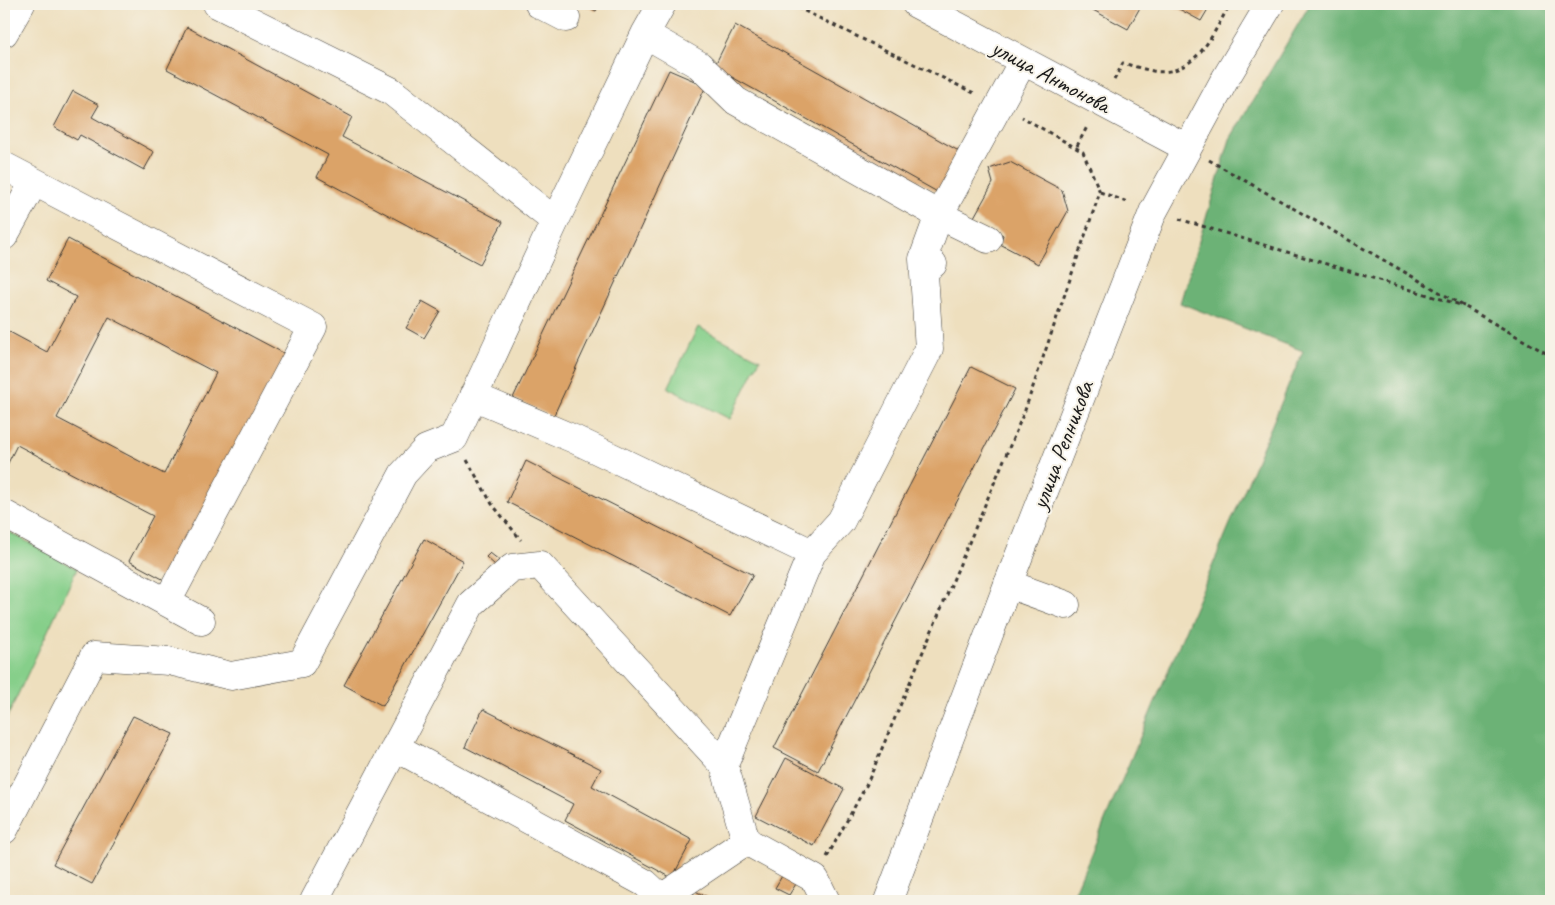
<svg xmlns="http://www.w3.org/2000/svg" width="1555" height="905" font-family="Caveat,sans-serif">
  <rect width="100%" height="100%" fill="#f7f3e8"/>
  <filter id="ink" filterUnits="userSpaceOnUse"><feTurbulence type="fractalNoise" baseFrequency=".02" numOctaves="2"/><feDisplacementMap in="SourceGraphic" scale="10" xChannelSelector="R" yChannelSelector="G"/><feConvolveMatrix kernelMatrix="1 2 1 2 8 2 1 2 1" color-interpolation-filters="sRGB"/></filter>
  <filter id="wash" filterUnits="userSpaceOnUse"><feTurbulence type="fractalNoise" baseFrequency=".0096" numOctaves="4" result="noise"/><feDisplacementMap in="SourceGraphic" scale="20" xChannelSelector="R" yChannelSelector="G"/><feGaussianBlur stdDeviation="1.12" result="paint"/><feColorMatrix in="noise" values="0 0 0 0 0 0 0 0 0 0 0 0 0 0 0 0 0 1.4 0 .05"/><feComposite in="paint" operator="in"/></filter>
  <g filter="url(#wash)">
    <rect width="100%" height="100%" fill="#eedfbe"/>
    <path fill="#86cf8a" stroke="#517653" d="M 698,327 L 760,359 L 730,419 L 668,388 Z
      M 4,529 L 77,569 L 4,724 Z"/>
    <path fill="#6cb276" stroke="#446749" d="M 1310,4 L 1551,4 L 1551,901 L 1071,901 L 1303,351 L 1180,303 L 1230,139 Z"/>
    <g id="blocks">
      <path fill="#dba368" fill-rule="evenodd" d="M 582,4 L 600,4 L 596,11 Z
        M 1082,4 L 1142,4 L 1128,29 Z
        M 1170,4 L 1211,4 L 1201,21 Z
        M 735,25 L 964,154 L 941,194 L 714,67 Z
        M 187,27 L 352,117 L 342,137 L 503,222 L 480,264 L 317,177 L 328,155 L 167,69 Z
        M 669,70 L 706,86 L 553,417 L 513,398 Z
        M 73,91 L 99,105 L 92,117 L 154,152 L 144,170 L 80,135 L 77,140 L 54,127 Z
        M 1010,162 L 1062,190 L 1068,211 L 1038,264 L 1000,244 L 1003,235 L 974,217 L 993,183 L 989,169 Z
        M 68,239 L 289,356 L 170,583 L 129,561 L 153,516 L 17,445 L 7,465 L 4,464 L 4,329 L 47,352 L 76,297 L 46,281 ZM 109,317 L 216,373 L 164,474 L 57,418 Z
        M 422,301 L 440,311 L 424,338 L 406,328 Z
        M 971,367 L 1015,389 L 818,771 L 774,748 Z
        M 526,461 L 753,575 L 730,616 L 507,502 Z
        M 424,539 L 463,561 L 383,706 L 344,685 Z
        M 490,553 L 499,560 L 495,565 L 486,557 Z
        M 483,709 L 601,769 L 592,786 L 692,840 L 672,878 L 565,820 L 573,804 L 465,747 Z
        M 133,716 L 173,734 L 92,884 L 53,864 Z
        M 786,758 L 844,789 L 814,846 L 756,816 Z
        M 786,869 L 801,876 L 789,895 L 775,888 Z
        M 695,891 L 716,901 L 690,901 Z"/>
    </g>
  </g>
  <g filter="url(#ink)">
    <use href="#blocks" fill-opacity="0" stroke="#3c3934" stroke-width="1"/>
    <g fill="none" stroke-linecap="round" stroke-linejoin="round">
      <g stroke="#3c3934" stroke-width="29">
        <path id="minor" d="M 217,4 L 391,91 L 555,221
          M 539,4 L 566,18
          M 916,4 L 1187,148
          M 4,33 L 21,4
          M 645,34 L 699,65 L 736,101 L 939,215 L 923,259 L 933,264
          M 4,166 L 313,327 L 167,602
          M 4,236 L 34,182
          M 988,239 L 939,215 L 1023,61
          M 473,396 L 574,439 L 812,553
          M 4,514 L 201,621
          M 1008,584 L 1066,605
          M 395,747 L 645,883 L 660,897
          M 724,765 L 812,553 L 841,521 L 929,349 L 923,259
          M 4,830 L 94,656 L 169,661 L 231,676 L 302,663 L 403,474 L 426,449 L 454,438 L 555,221 L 645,34 L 662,4
          M 314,901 L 471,604 L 512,568 L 540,565 L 724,765 L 746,841 L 815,879 L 826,901
          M 657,901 L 746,841"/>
      </g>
      <g stroke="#3c3934" stroke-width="29">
        <path id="major" d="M 888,901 L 1008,584 L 1153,212 L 1224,81 L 1270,4"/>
      </g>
      <path stroke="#3c3934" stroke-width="3" stroke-dasharray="4 4" stroke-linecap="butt" d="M 790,4 L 976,94
        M 1114,80 L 1123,63 C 1133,66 1143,69 1153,71 C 1195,78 1213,34 1230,4
        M 1077,146 L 1088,125
        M 1209,160 L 1551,356
        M 1100,192 L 1130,203
        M 1179,219 L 1464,306
        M 467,460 L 492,504 L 521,540
        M 827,857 L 867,784 L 1025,410 L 1100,192 L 1083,152 L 1022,117"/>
      <use href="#minor" stroke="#fff" stroke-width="28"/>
      <use href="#major" stroke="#fff" stroke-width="28"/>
    </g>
  </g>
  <g text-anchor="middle" stroke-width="4" stroke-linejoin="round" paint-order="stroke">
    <g font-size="24" fill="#1c1c1c" stroke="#f7f3e8">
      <text transform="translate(1051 76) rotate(28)" y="8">улица Антонова</text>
      <text transform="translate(1062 445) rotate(-69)" y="8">улица Репникова</text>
    </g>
  </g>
  <rect width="1555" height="905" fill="none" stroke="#f7f3e8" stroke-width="20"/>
</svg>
